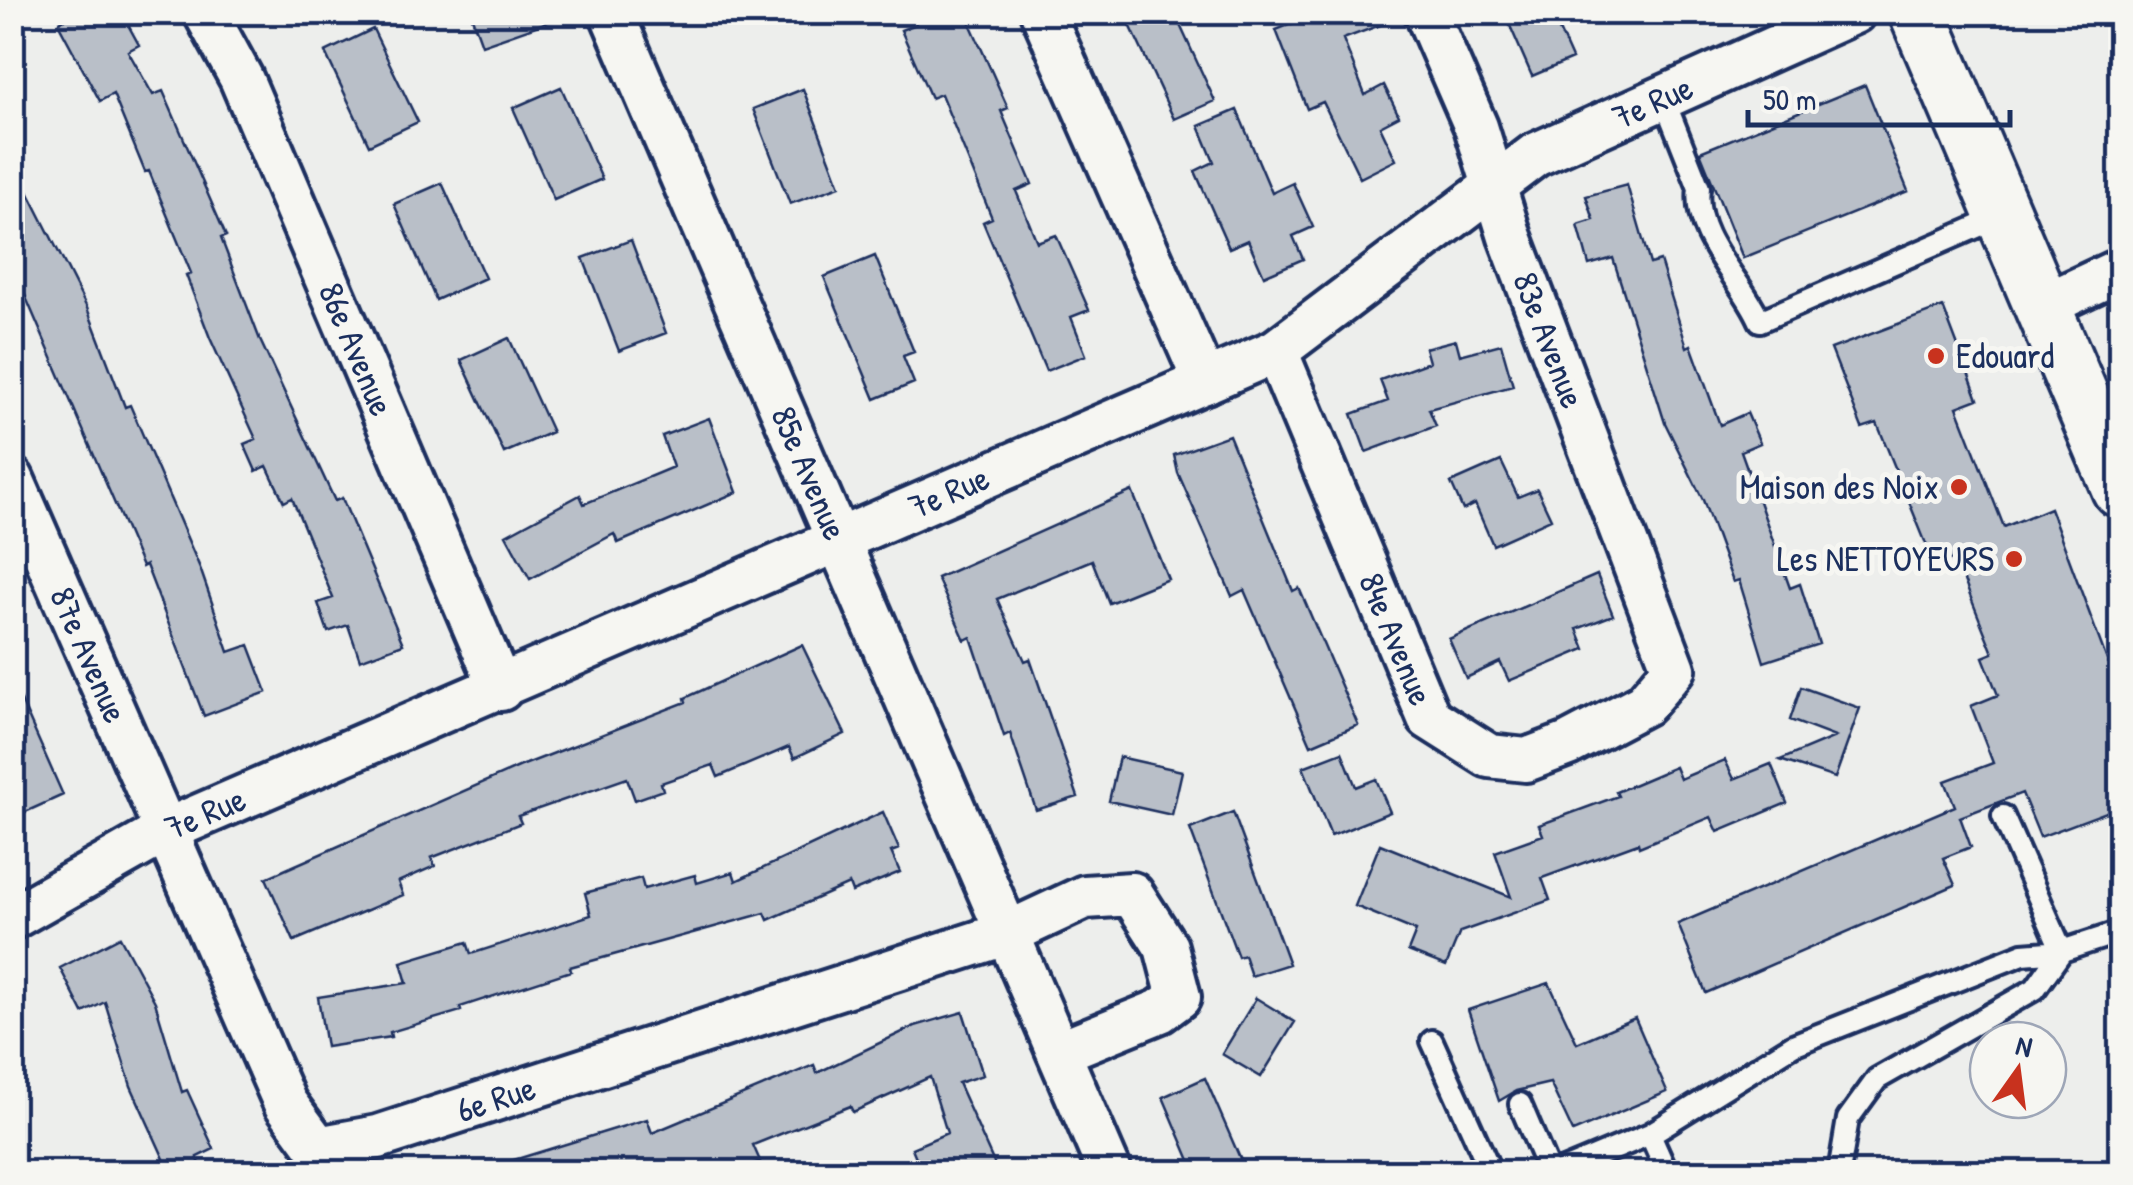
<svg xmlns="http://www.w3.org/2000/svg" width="2133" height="1185" font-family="'Patrick Hand',sans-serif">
  <rect width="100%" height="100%" fill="#edeeec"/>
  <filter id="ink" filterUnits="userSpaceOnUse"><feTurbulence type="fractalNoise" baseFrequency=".01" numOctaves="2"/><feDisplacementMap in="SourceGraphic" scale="20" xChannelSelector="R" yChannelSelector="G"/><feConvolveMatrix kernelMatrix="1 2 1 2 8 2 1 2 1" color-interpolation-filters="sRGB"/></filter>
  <g filter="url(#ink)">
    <path fill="#b9bfc8" stroke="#1b2f5e" stroke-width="2.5" d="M 76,12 L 121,12 L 139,45 L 128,51 L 153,95 L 163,91 L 226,236 L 221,238 L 260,340 L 335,501 L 342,498 L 403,644 L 360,660 L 348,625 L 328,632 L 318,603 L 333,598 L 292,498 L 284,502 L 267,466 L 256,471 L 244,444 L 256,439 L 210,338 L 186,275 L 191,273 L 149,171 L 145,172 L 113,94 L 100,101 L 58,23 Z
      M 470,12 L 561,12 L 562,17 L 482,45 Z
      M 911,12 L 965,12 L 1008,108 L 1001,111 L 1032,184 L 1016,191 L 1037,242 L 1056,235 L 1089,310 L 1071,317 L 1086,355 L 1046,371 L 983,222 L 992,218 L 941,94 L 931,98 L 901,30 L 916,24 Z
      M 1124,12 L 1174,12 L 1215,101 L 1174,119 Z
      M 1321,12 L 1402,12 L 1402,17 L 1343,39 L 1365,95 L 1384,85 L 1399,116 L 1380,126 L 1396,160 L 1360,178 L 1323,102 L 1307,109 L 1276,30 Z
      M 1504,12 L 1551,12 L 1572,59 L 1532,76 Z
      M 373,29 L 418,122 L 369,145 L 325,52 Z
      M 1865,85 L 1908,191 L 1743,258 L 1700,152 Z
      M 561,87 L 602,179 L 554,200 L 513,108 Z
      M 803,89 L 840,186 L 790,204 L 753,109 Z
      M 1237,110 L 1272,193 L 1293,183 L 1313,227 L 1293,236 L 1303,259 L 1264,276 L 1248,240 L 1229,248 L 1195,171 L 1214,162 L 1199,126 Z
      M 12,160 L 87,308 L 125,407 L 130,405 L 200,568 L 229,652 L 249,645 L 267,692 L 204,716 L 146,565 L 142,567 L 12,265 Z
      M 442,183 L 485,278 L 436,300 L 394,204 Z
      M 1627,185 L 1650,264 L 1660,261 L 1687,347 L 1691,345 L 1720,425 L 1747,413 L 1760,443 L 1741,451 L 1790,588 L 1800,584 L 1819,644 L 1764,662 L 1739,580 L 1733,582 L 1703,500 L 1665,423 L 1613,258 L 1589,265 L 1578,225 L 1594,220 L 1586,196 Z
      M 631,240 L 666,333 L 619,351 L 583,258 Z
      M 875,256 L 914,352 L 903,356 L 914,383 L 875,399 L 824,277 Z
      M 1943,307 L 1978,399 L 1957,407 L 2004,527 L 2050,508 L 2120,695 L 2120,807 L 2040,837 L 2022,793 L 1960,817 L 1971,847 L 1943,858 L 1955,885 L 1706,993 L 1678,924 L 1955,806 L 1945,781 L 1993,763 L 1971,706 L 1998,695 L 1983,657 L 1993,653 L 1955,558 L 1935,566 L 1877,423 L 1862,428 L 1831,349 Z
      M 509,338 L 552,432 L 504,453 L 461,360 Z
      M 1456,340 L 1460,355 L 1501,344 L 1513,386 L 1429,409 L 1436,426 L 1366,452 L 1352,414 L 1388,401 L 1380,380 L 1429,362 L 1425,348 Z
      M 709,418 L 737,492 L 618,543 L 614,534 L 530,579 L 506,535 L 580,495 L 584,504 L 673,467 L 662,436 Z
      M 1229,435 L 1293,591 L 1299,588 L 1358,725 L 1311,745 L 1244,590 L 1232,596 L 1178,473 L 1174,455 Z
      M 1501,461 L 1518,497 L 1537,489 L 1551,519 L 1493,545 L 1475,504 L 1463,510 L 1451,483 Z
      M 1132,491 L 1168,579 L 1109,603 L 1092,560 L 997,599 L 1025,661 L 1030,659 L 1078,797 L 1036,810 L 1010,733 L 1004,736 L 971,637 L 965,640 L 937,578 Z
      M 1597,575 L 1613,615 L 1577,629 L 1585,649 L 1509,681 L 1500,662 L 1466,678 L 1449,639 Z
      M 802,645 L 845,734 L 794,758 L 789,747 L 718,777 L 713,765 L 661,783 L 663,790 L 635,800 L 627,778 L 518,816 L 521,823 L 431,858 L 435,866 L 398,882 L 403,895 L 294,941 L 266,878 L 521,766 L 686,702 L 685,698 Z
      M 12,680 L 63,795 L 12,818 Z
      M 1801,687 L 1860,708 L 1835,778 L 1780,760 L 1835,737 L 1790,720 Z
      M 1342,752 L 1356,787 L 1376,779 L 1390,812 L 1331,836 L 1303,767 Z
      M 1119,757 L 1182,771 L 1172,815 L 1109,801 Z
      M 1725,760 L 1734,779 L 1771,764 L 1787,803 L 1718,832 L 1711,817 L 1639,847 L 1638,843 L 1542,878 L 1550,900 L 1460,932 L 1446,966 L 1408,951 L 1416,931 L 1355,906 L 1380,844 L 1511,897 L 1495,852 L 1543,835 L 1539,825 L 1618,796 L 1616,792 L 1675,767 L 1680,779 Z
      M 883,812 L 899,849 L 891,852 L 900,872 L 852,892 L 849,884 L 768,920 L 765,913 L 570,967 L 571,971 L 460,1007 L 461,1011 L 390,1032 L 391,1037 L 326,1047 L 318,997 L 407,983 L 401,962 L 467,942 L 471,954 L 591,915 L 585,893 L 641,878 L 644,889 L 695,875 L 697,883 L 733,872 L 736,881 Z
      M 1233,812 L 1289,964 L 1251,976 L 1244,955 L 1238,957 L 1190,829 Z
      M 120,937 L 155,1002 L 182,1092 L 187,1090 L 214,1149 L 197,1157 L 204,1172 L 170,1172 L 131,1086 L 105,1002 L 83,1013 L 60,968 Z
      M 1549,983 L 1577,1043 L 1635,1018 L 1667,1092 L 1573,1132 L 1550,1083 L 1516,1091 L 1499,1101 L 1468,1010 Z
      M 1256,998 L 1295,1022 L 1261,1077 L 1222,1054 Z
      M 963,1012 L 983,1075 L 958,1083 L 998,1172 L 922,1172 L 912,1148 L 947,1133 L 930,1077 L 853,1112 L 850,1106 L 753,1145 L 760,1161 L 734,1172 L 502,1172 L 501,1164 L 647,1119 L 652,1133 L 814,1065 L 817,1073 L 915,1026 Z
      M 1205,1078 L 1246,1172 L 1195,1172 L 1163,1097 Z"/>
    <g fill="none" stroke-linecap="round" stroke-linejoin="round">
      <g stroke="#1b2f5e" stroke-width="28">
        <path id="service" d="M 1663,97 L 1699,188 C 1692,237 1742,279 1760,321 L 2002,216
          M 2003,816 L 2062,951 L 2120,932
          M 1432,1041 L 1491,1172
          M 1520,1104 L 1549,1172
          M 1650,1134 L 1793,1045 L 2023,954 L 2062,951
          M 1559,1172 L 1650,1134 L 1667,1172
          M 1839,1172 L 1848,1119 L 1877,1079 L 2035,989 L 2062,951"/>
      </g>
      <g stroke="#1b2f5e" stroke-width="50">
        <g id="minor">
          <path id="s1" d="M 205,12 L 241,78 L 501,689"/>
          <path id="s2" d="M 611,12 L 1110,1172"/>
          <path d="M 1042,12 L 1205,382"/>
          <path d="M 2043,306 L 2120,270"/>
          <path id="s3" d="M 1276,351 L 1429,718 L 1489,756 L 1526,760 L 1568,744 L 1644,704 L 1674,669 L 1510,237 L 1476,127 L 1426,12"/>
          <path id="s4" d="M 12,479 L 285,1103 L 318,1148 L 378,1137 L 1008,933 L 1085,897 L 1132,894 L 1166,947 L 1179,997 L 1160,1011 L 1059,1052"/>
          <path id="s5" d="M 12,918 L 169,829 L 1276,351 L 1535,155 L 1854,12"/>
        </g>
      </g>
      <g stroke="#1b2f5e" stroke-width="62">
        <path id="primary" d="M 1917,12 L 2120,489"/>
      </g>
      <use href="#service" stroke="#f6f6f2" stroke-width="20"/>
      <use href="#minor" stroke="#f6f6f2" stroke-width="42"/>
      <use href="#primary" stroke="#f6f6f2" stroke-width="55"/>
    </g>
  </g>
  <g fill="#c8321e" stroke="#f6f6f2" stroke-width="4">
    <circle cx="1936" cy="356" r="10"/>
    <circle cx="1959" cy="487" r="10"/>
    <circle cx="2014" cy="559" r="10"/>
  </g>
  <g text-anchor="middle" stroke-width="10" stroke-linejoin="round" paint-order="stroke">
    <g font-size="35" fill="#1b2f5e" stroke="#f6f6f2">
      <text dy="12" stroke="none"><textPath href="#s5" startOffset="1840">7e Rue</textPath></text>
      <text transform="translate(1549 340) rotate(69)" y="12">83e Avenue</text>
      <text dy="12" stroke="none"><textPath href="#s1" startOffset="370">86e Avenue</textPath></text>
      <text dy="12" stroke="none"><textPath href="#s2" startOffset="502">85e Avenue</textPath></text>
      <text dy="12" stroke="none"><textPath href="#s5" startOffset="1030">7e Rue</textPath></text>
      <text dy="12" stroke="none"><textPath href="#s3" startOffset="312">84e Avenue</textPath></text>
      <text dy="12" stroke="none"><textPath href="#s4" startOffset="192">87e Avenue</textPath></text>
      <text dy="12" stroke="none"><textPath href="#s5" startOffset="220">7e Rue</textPath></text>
      <text dy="12" stroke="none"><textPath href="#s4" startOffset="922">6e Rue</textPath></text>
    </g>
    <g font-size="35" fill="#1b2f5e" stroke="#f6f6f2" text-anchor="end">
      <text x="1956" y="368" text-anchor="start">Edouard</text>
      <text x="1939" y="499">Maison des Noix</text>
      <text x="1994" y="571">Les NETTOYEURS</text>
    </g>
  </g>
  <rect width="2133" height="1185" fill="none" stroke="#f6f6f2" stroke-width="50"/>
  <rect x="25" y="25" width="2083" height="1135" fill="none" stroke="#1b2f5e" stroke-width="4" filter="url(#ink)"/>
  <g transform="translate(2018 1070) rotate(14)"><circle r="48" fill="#f6f6f2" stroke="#9ea6b7" stroke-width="2.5"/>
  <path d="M0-8L18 38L0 25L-18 38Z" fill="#c8321e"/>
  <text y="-15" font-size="28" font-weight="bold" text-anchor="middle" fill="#1b2f5e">N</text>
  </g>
  <path d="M1748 110v15h262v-15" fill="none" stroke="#1b2f5e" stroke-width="5"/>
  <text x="1763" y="110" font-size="30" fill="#1b2f5e" stroke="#f6f6f2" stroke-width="8" paint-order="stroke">50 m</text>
</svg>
